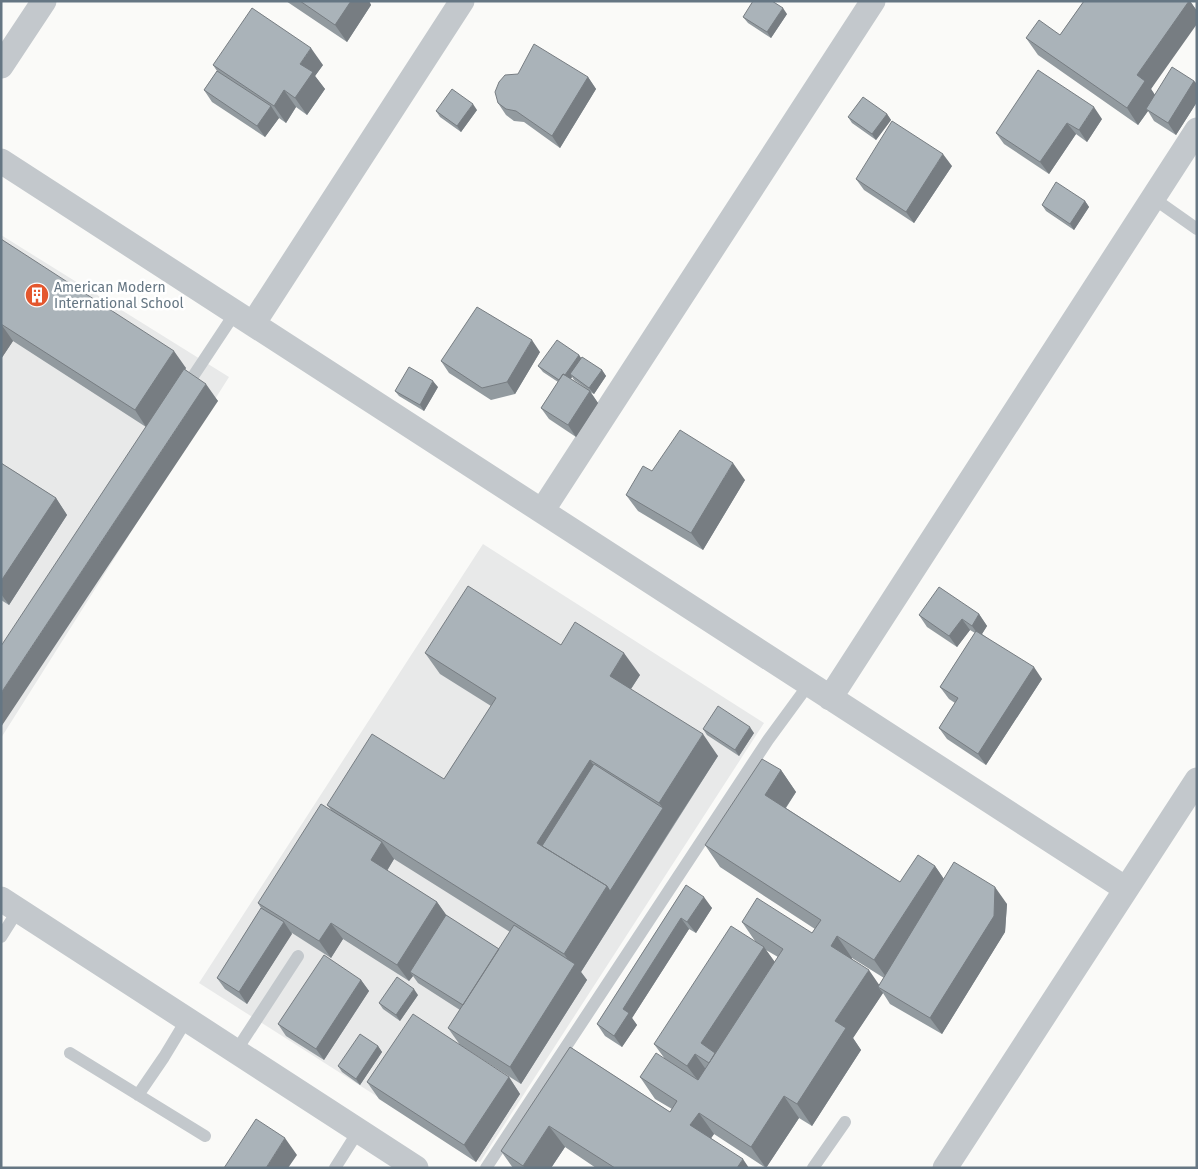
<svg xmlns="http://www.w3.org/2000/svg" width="1198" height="1169" font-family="'Fira Sans',sans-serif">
  <rect width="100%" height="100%" fill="#fafaf8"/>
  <path fill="#e8e9e9" d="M 1,235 L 229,377 L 1,738 Z
    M 483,544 L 764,723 L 480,1162 L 199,983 Z"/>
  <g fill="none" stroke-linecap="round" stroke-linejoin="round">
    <path stroke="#c3c8cc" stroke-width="12" d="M 1153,198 L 1197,229
      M 184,390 L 235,313
      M 1,937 L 18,910
      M 236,1051 L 298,956
      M 70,1053 L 205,1136
      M 138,1095 L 164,1057 L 187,1019
      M 335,1168 L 359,1130
      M 486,1168 L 768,740 L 809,684
      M 813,1168 L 845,1122"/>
    <path stroke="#c3c8cc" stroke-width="25" d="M 1,66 L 44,1
      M 1,161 L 1126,889
      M 253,324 L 462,1
      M 542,511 L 873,1
      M 830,698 L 1197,130
      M 1,899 L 416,1168
      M 945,1168 L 1197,780"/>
  </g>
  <path fill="#929a9f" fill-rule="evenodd" d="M 286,1 L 369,1 L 371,5 L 347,42 Z
    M 1084,1 L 1190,1 L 1197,11 L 1151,89 L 1155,95 L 1194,81 L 1197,84 L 1197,102 L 1176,135 L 1154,121 L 1148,111 L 1138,125 L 1038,55 L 1026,38 L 1060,35 Z
    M 787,14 L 771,38 L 748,23 L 743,17 Z
    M 213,65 L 323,65 L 315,76 L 325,89 L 307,115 L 296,107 L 286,123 L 279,118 L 265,137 L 212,102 L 204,90 L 217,71 Z
    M 588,77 L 596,89 L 560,148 L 524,122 L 514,121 L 506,115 L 498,103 Z
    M 477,110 L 461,132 L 440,117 L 436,111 Z
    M 887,114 L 891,120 L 876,140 L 852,123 L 848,117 Z
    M 1102,119 L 1087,142 L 1076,134 L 1049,174 L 1004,144 L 996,133 Z
    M 952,166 L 914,223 L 864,190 L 856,179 Z
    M 1085,201 L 1089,207 L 1074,230 L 1046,211 L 1042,205 Z
    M 1,239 L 186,368 L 185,369 L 218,401 L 146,427 L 13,341 L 1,359 Z
    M 540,352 L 515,394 L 491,400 L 449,373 L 441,361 Z
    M 579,355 L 581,358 L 602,370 L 606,376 L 594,394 L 590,392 L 598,403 L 576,437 L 549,419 L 541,408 L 558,382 L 543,372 L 538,366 ZM 572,377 L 574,380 L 589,390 L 571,379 Z
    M 438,387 L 424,411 L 399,396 L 395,391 Z
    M 1,463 L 56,498 L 67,515 L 9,605 L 1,600 Z
    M 652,471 L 745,480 L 703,550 L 638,511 L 626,495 Z
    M 979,614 L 987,626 L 982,634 L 1042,679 L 986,765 L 947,739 L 939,728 L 955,703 L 949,699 L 940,687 L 975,633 L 970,630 L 957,647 L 927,627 L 919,615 Z
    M 561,645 L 640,675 L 631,689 L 718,756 L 581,972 L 587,980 L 521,1084 L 460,1045 L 448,1028 L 460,1010 L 418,983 L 413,976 L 409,981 L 343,939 L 331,958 L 292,933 L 247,1004 L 225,989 L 217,978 L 261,908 L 258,903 L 331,810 L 327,805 L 444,779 L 491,706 L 440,674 L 425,653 ZM 394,859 L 510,932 L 499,949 L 447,916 L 437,902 L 387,871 Z
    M 703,729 L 754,733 L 739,756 L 707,735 Z
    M 781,770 L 796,792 L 786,808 L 900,882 L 935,866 L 944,879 L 1007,904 L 1005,932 L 942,1034 L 890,1004 L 883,993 L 853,1038 L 861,1050 L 812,1126 L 799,1118 L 766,1168 L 714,1134 L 711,1138 L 749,1168 L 596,1168 L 565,1147 L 551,1168 L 513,1168 L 501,1151 L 570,1047 L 670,1112 L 672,1109 L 655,1099 L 640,1077 L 665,1059 L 654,1044 L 755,941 L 742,922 L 812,933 L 815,929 L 720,867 L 705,845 ZM 766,950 L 778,957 L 775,962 ZM 852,958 L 884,978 L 879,985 L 852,959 Z
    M 686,885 L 712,908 L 696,933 L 689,929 L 632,1018 L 637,1025 L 622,1047 L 605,1036 L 597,1024 Z
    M 361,980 L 369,991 L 324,1060 L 286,1036 L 278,1024 Z
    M 418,995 L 400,1021 L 383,1009 L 379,1003 Z
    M 378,1046 L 382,1052 L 360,1085 L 342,1072 L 338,1066 Z
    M 509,1077 L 520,1094 L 476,1162 L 379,1099 L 367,1082 Z"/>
  <path fill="#777d82" d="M 351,1 L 369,1 L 371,5 L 347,42 L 335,25 Z
    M 1189,1 L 1190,1 L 1197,11 L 1197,24 L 1151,89 L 1157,98 L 1146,109 L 1148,111 L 1138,125 L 1127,108 L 1137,75 Z
    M 783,8 L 787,14 L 771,38 L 767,32 Z
    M 311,48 L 323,65 L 315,76 L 325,89 L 307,115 L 295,98 L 300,64 Z
    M 588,77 L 596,89 L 560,148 L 552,136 Z
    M 1194,81 L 1197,84 L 1197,102 L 1176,135 L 1168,123 Z
    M 284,90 L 296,107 L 286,123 L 274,106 Z
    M 473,104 L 477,110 L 461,132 L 457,126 Z
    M 271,106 L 279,118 L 265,137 L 257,126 Z
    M 1094,107 L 1102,119 L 1087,142 L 1079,130 Z
    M 887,114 L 891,120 L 876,140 L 872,134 Z
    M 1067,123 L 1076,134 L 1049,174 L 1040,162 Z
    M 943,154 L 952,166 L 914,223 L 906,212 Z
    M 1085,201 L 1089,207 L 1074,230 L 1070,224 Z
    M 1,324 L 13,341 L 1,359 Z
    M 532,340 L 540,352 L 515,394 L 507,382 Z
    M 174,351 L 186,368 L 146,427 L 135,410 Z
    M 579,355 L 583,361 L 570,374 L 572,377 L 565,387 L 561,381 Z
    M 602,370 L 606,376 L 594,394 L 589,388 Z
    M 433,381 L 438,387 L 424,411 L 420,405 Z
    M 206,384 L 218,401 L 1,727 L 1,693 Z
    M 590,391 L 598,403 L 576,437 L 568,425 Z
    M 733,463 L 745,480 L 703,550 L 691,533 Z
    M 56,498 L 67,515 L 9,605 L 1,594 L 1,581 Z
    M 979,614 L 987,626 L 980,637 L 972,626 Z
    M 962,619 L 970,630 L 957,647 L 949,636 Z
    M 624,653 L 640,675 L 625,698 L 610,676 Z
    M 1034,667 L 1042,679 L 986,765 L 978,754 Z
    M 750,727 L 754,733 L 739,756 L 735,750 Z
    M 703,734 L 718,756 L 674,824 L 659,803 Z
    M 590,760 L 605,781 L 557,858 L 537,843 Z
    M 781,770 L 796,792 L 780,816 L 765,795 Z
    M 663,808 L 674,824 L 581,972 L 587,980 L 521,1084 L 510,1067 L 573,967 L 564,954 L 607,886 Z
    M 382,842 L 394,859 L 383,877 L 371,860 Z
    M 935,866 L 950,888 L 889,981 L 874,960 Z
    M 995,887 L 1007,904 L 1005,932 L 942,1034 L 930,1018 Z
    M 704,897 L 712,908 L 696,933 L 687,922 Z
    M 437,902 L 449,919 L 410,972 L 413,976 L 409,981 L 397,965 Z
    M 681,918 L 689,929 L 632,1018 L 637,1025 L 622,1047 L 614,1036 L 623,1009 Z
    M 284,922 L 292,934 L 247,1004 L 239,992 Z
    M 331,923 L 343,939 L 331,958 L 319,941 Z
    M 837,936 L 852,958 L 846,967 L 831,946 Z
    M 764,947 L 776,964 L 713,1060 L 701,1043 Z
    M 869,970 L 882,989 L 878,987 L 883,993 L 853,1038 L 861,1050 L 812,1126 L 797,1104 L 835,1021 Z
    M 361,980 L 369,991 L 324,1060 L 316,1049 Z
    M 414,989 L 418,995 L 400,1021 L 396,1015 Z
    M 378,1046 L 382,1052 L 360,1085 L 356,1079 Z
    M 695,1054 L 707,1071 L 699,1082 L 687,1066 Z
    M 509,1077 L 520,1094 L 476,1162 L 464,1145 Z
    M 784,1096 L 799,1118 L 766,1168 L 751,1147 Z
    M 699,1113 L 714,1134 L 705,1147 L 690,1125 Z
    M 549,1126 L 565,1147 L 551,1168 L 525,1168 L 523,1166 Z
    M 285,1138 L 297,1155 L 288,1168 L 266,1168 Z
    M 743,1159 L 749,1168 L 737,1168 Z"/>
  <path fill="#aab3b9" stroke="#777d82" d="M 300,1 L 351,1 L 335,25 Z
    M 753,1 L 772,1 L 783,8 L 767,32 L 743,17 Z
    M 1084,1 L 1189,1 L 1137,75 L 1145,81 L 1127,108 L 1026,38 L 1039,20 L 1060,35 Z
    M 252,8 L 311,48 L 300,64 L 313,72 L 295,98 L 284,90 L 274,106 L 213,65 Z
    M 534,44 L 588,77 L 552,136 L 516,111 L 506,109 L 498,103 L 495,92 L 499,82 L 505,75 L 518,74 Z
    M 1172,67 L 1194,81 L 1168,123 L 1146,109 Z
    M 1038,70 L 1094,107 L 1079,130 L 1067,123 L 1040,162 L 996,133 Z
    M 217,71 L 271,106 L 257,126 L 204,90 Z
    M 452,89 L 473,104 L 457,126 L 436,111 Z
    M 863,97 L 887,114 L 872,134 L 848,117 Z
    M 892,121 L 943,154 L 906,212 L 856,179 Z
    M 1056,182 L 1085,201 L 1070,224 L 1042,205 Z
    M 1,239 L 174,351 L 135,410 L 1,324 Z
    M 477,307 L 532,340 L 507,382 L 482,388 L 441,361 Z
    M 557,340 L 579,355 L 565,375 L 563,374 L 559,380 L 538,366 Z
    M 582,357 L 602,370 L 589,388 L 570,374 Z
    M 409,367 L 433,381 L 420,405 L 395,391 Z
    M 184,369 L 206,384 L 1,693 L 1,646 Z
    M 563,374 L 590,391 L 568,425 L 541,408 Z
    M 680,430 L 733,463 L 691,533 L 626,495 L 643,466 L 652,471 Z
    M 1,463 L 56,498 L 1,581 Z
    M 468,586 L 561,645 L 575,622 L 624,653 L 610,676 L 703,734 L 659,803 L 590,760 L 537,843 L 607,886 L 564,954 L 327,805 L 372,734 L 444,779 L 496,698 L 425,653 Z
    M 939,587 L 979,614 L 972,626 L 962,619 L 949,636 L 919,615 Z
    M 976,631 L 1034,667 L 978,754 L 939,728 L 958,698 L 940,687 Z
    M 718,706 L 750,727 L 735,750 L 703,729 Z
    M 762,759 L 781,770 L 765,795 L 900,882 L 918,855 L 935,866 L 874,960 L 837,936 L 831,946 L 869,970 L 835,1021 L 846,1028 L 797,1104 L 784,1096 L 751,1147 L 699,1113 L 690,1125 L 743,1159 L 737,1168 L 615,1168 L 549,1126 L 523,1166 L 501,1151 L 570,1047 L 670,1112 L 677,1101 L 640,1077 L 656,1053 L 698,1080 L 783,949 L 742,922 L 757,898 L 812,933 L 821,920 L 705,845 Z
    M 594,764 L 663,808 L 610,891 L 607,886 L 542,846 Z
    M 321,804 L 382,842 L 371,860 L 437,902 L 397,965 L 331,923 L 319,941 L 258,903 Z
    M 954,862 L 995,887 L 994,916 L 930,1018 L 878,987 Z
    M 686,885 L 704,897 L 687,922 L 681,918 L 623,1009 L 629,1013 L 614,1036 L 597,1024 Z
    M 261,908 L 284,922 L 239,992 L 217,978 Z
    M 446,915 L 499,949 L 463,1005 L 410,972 Z
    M 514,925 L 575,964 L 510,1067 L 448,1028 Z
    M 731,926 L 764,947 L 701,1043 L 715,1053 L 709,1063 L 695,1054 L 687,1066 L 654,1044 Z
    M 324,955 L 361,980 L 316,1049 L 278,1024 Z
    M 397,977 L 414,989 L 396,1015 L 379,1003 Z
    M 413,1014 L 509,1077 L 464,1145 L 367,1082 Z
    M 360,1034 L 378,1046 L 356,1079 L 338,1066 Z
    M 256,1119 L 285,1138 L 266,1168 L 224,1168 Z"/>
  <defs>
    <g id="building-disc" transform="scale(1.25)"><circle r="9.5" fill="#e4572e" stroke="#fff"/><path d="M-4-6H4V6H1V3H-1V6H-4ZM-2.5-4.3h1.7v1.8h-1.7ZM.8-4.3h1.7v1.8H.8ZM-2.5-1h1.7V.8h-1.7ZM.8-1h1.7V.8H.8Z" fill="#fff"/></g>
  </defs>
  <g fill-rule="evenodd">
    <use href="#building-disc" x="37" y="295"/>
  </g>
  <g text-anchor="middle" stroke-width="5" stroke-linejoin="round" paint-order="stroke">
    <g font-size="14" fill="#657683" stroke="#fff" text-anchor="start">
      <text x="54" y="292">American Modern<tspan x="54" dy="16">International School</tspan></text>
    </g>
  </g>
  <rect width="1198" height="1169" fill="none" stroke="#657683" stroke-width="5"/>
</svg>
